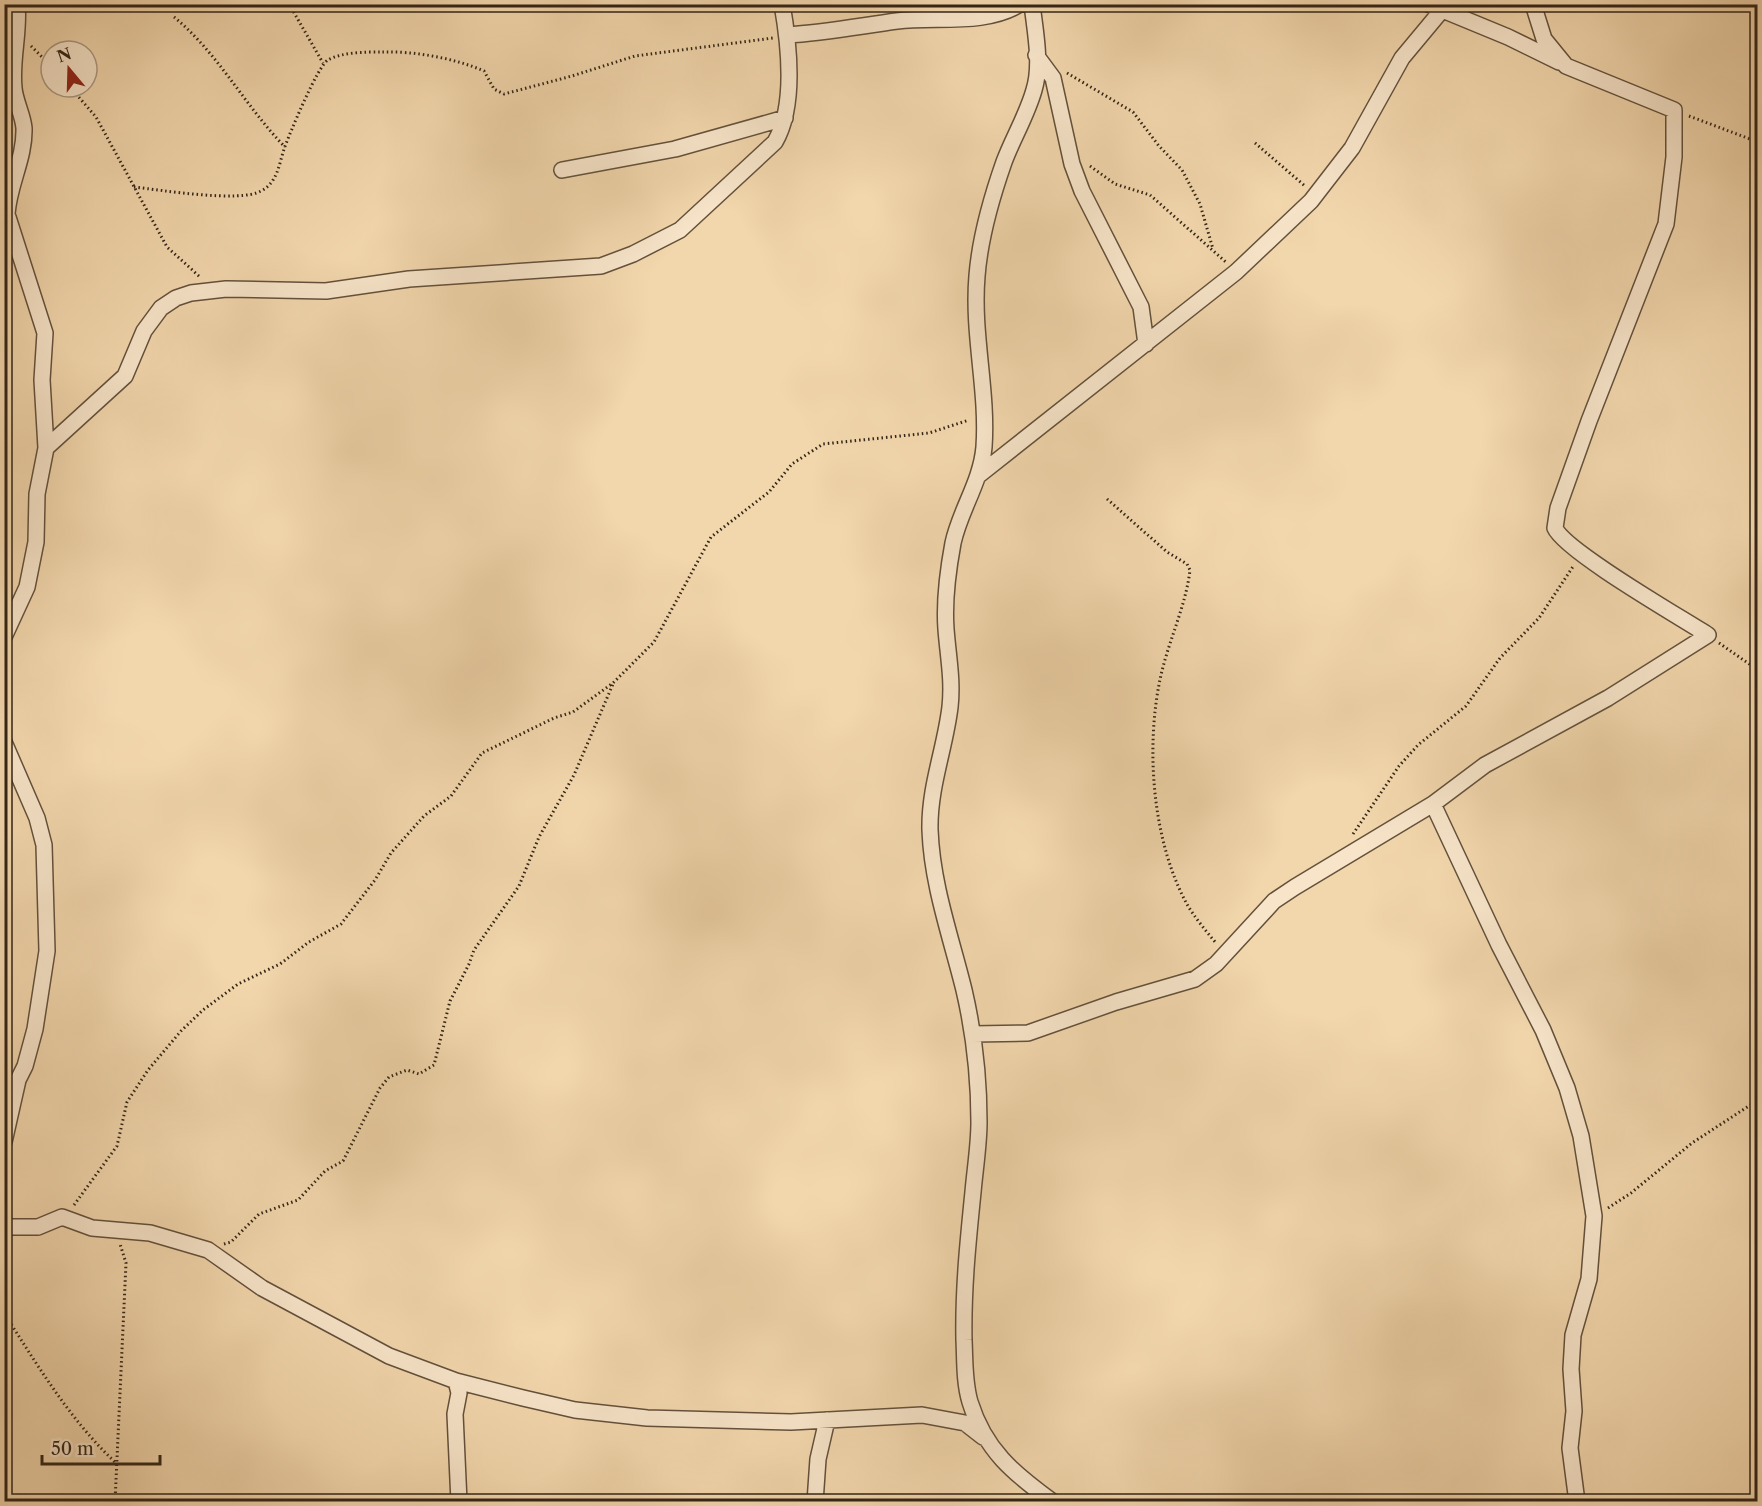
<svg xmlns="http://www.w3.org/2000/svg" width="1762" height="1506" font-family="'Libre Caslon Text',serif">
  <rect width="100%" height="100%" fill="#f2d6ac"/>
  <filter id="stains"><feTurbulence type="fractalNoise" baseFrequency=".00333" numOctaves="4"/><feColorMatrix values="0 0 0 0 .2 0 0 0 0 .09 0 0 0 0 .02 0 0 0 .5 -.17"/></filter>
  <radialGradient id="worn" r=".72"><stop offset=".6" stop-color="#630" stop-opacity="0"/><stop offset="1" stop-color="#630" stop-opacity=".3"/></radialGradient>
  <g fill="none" stroke-linecap="round" stroke-linejoin="round">
    <g stroke="#63513c" stroke-width="18">
      <path id="minor" d="M 1032,4 C 1035,31 1042,64 1034,90 C 1027,115 1013,138 1004,162 C 991,199 980,237 977,276 C 972,334 988,390 984,447 C 981,482 960,510 953,543 C 948,570 944,602 946,629 C 948,656 953,680 950,707 C 945,749 929,787 930,830 C 932,885 951,937 964,990 C 974,1033 979,1078 979,1122 C 979,1145 975,1169 973,1192 C 968,1241 963,1290 964,1340 C 965,1360 964,1382 970,1402 C 985,1450 1013,1473 1053,1502
        M 1428,4 L 1508,37 L 1559,62
        M 787,35 C 824,33 860,26 897,21 C 936,16 985,26 1020,4
        M 1036,55 L 1053,78 L 1072,164 L 1082,191 L 1141,307 L 1146,344
        M 562,170 L 675,149 L 785,118
        M 46,448 L 125,376 L 144,331 L 161,308 L 176,298 L 191,293 L 226,289 L 326,291 L 409,279 L 601,266 L 633,254 L 680,230 L 775,142 C 796,106 789,44 782,4
        M 979,475 L 1236,272 L 1311,201 L 1352,148 L 1402,58 L 1447,4
        M 4,637 L 27,587 L 36,542 L 37,494 L 46,448 L 42,380 L 45,333 L 7,214 C 9,184 25,158 24,128 C 23,115 15,101 14,88 C 11,59 20,32 17,4
        M 4,742 L 37,818 L 44,845 L 47,951 L 35,1029 L 25,1066 L 18,1080 L 4,1142
        M 1433,804 L 1499,945 L 1543,1030 L 1567,1088 L 1581,1136 L 1594,1216 L 1589,1279 L 1573,1335 L 1571,1369 L 1574,1411 L 1570,1448 L 1577,1502
        M 973,1034 L 1028,1033 L 1116,1002 L 1195,979 L 1216,964 L 1274,901 L 1295,887 L 1433,804 L 1485,765 L 1608,698 L 1708,635 C 1680,617 1565,551 1555,528 L 1558,508 L 1589,421 L 1666,224 L 1674,157 L 1674,110 L 1566,66 L 1544,39 L 1533,4
        M 4,1227 L 38,1227 L 62,1217 L 92,1228 L 150,1233 L 208,1250 L 262,1288 L 389,1356 L 456,1381 L 523,1398 L 575,1410 L 647,1418 L 791,1422 L 922,1415 L 965,1423 L 983,1437
        M 456,1381 L 459,1393 L 455,1414 L 459,1502
        M 815,1502 L 818,1459 L 827,1420"/>
    </g>
    <path stroke="#332516" stroke-width="3" stroke-dasharray="1.5 3" stroke-linecap="butt" d="M 289,4 L 323,63
      M 174,17 C 218,53 245,106 285,147
      M 31,46 L 51,66
      M 1067,73 L 1133,112 L 1159,146 L 1182,170 L 1200,204 L 1213,249
      M 70,87 L 96,117 L 167,247 L 200,277
      M 1689,116 L 1758,142
      M 1255,143 L 1305,186
      M 1090,166 L 1115,184 L 1150,195 L 1227,263
      M 134,187 C 161,190 240,203 261,191 C 277,183 279,165 284,149 C 289,135 318,65 328,60 C 342,52 366,52 382,52 C 414,51 454,58 484,71 L 494,89 L 504,94 L 572,76 L 635,56 L 773,38
      M 1107,499 L 1167,552 L 1187,564 L 1190,570 C 1186,605 1169,640 1161,675 C 1145,746 1152,842 1188,906 C 1196,919 1206,931 1216,943
      M 1719,643 L 1758,670
      M 1353,834 L 1399,766 L 1418,745 L 1466,706 L 1500,658 L 1539,618 L 1574,565
      M 74,1205 L 117,1146 L 127,1102 L 148,1070 L 181,1031 L 203,1010 L 238,984 L 280,964 L 309,942 L 341,924 L 375,880 L 391,853 L 424,816 L 451,796 L 482,753 L 554,718 L 573,712 L 613,683 L 654,642 L 711,537 L 769,492 L 792,464 L 823,444 L 929,433 L 969,420
      M 1608,1208 L 1631,1193 L 1692,1143 L 1758,1100
      M 224,1244 L 231,1242 L 259,1214 L 298,1200 L 325,1171 L 343,1161 L 380,1088 L 389,1077 L 407,1070 L 419,1074 L 434,1065 L 450,1001 L 469,964 L 474,950 L 519,886 L 539,837 L 574,775 L 613,684
      M 4,1313 C 38,1366 70,1420 116,1463
      M 115,1502 L 126,1263 L 120,1244"/>
    <use href="#minor" stroke="#f7e4c9" stroke-width="15"/>
  </g>
  <rect width="1762" height="1506" fill="none" stroke="#f2d6ac" stroke-width="24"/>
  <rect x="6" y="6" width="1750" height="1494" fill="none" stroke="#332516" stroke-width="3"/>
  <rect x="12" y="12" width="1738" height="1482" fill="none" stroke="#332516" stroke-width="1.5"/>
  <g transform="translate(69 69) rotate(341)"><circle r="28" fill="#f7e4c9" stroke="#a99881" stroke-width="1.5"/>
  <path d="M0-4.5L10 22L0 15L-10 22Z" fill="#8f2418"/>
  <text y="-9" font-size="16" font-weight="bold" text-anchor="middle" fill="#332516">N</text>
  </g>
  <path d="M42 1455v9h118v-9" fill="none" stroke="#332516" stroke-width="3"/>
  <text x="51" y="1455" font-size="18" fill="#332516" stroke="#f7e4c9" stroke-width="4.5" paint-order="stroke">50 m</text>
  <rect width="100%" height="100%" filter="url(#stains)"/>
  <rect width="100%" height="100%" fill="url(#worn)"/>
</svg>
